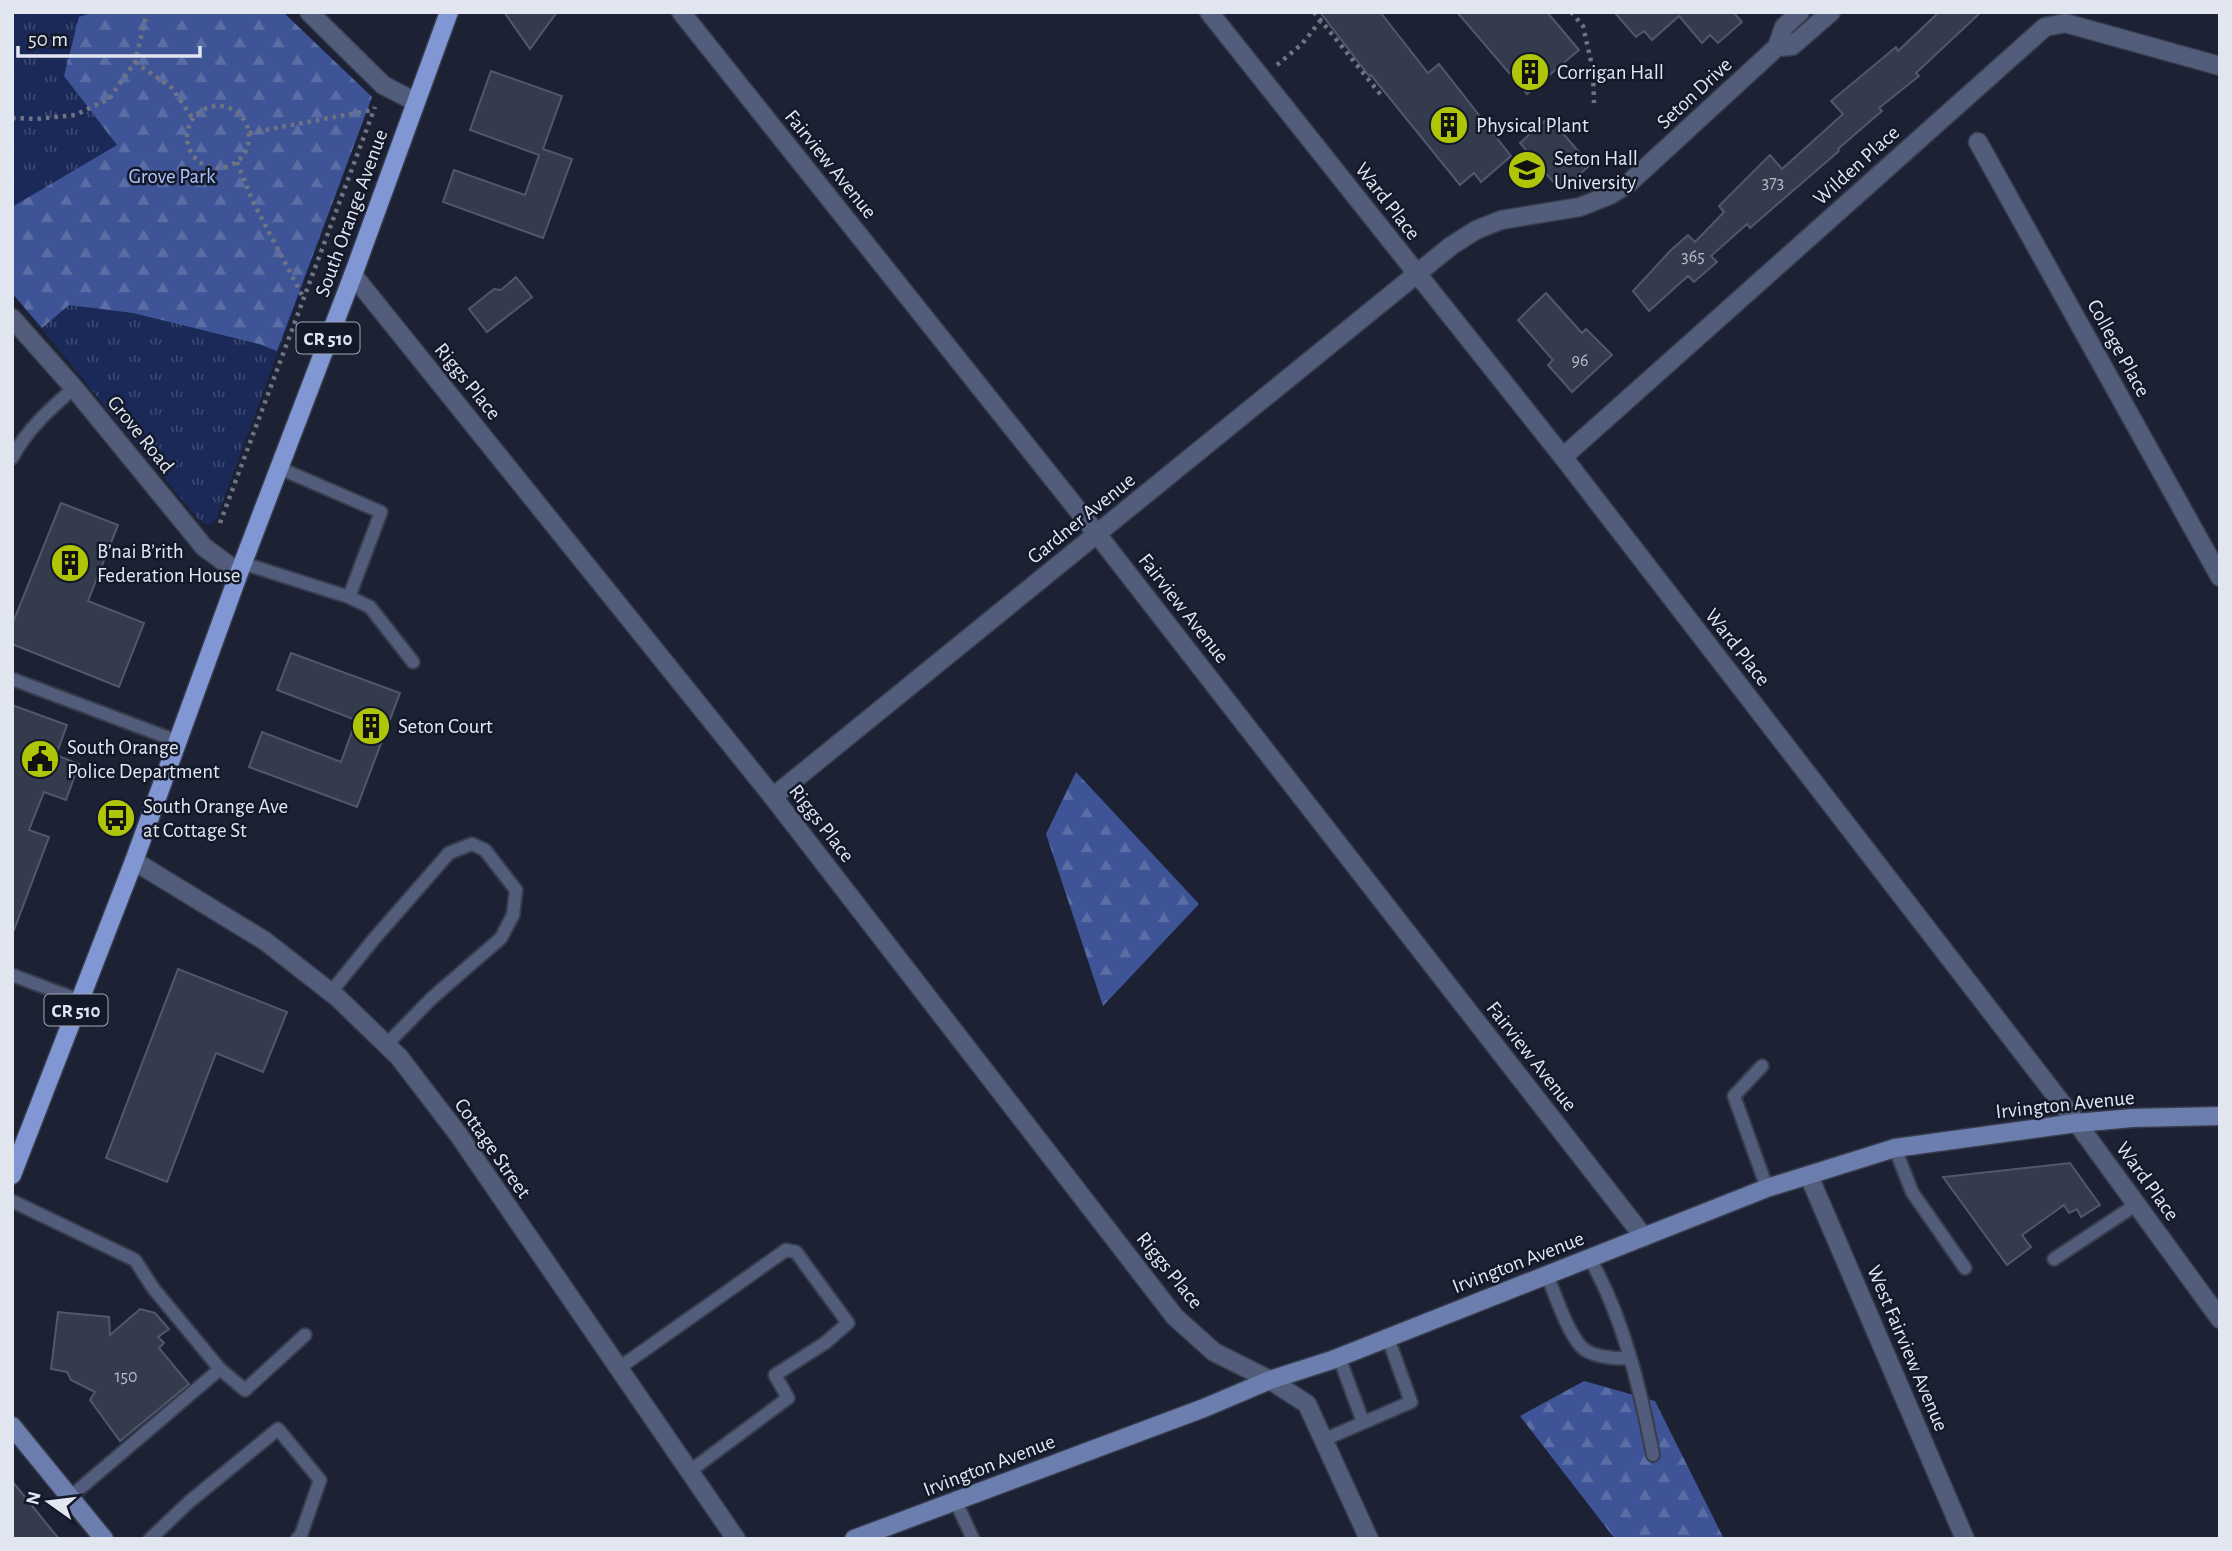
<svg xmlns="http://www.w3.org/2000/svg" width="2232" height="1551" font-family="'Alegreya Sans',sans-serif">
  <defs>
    <pattern id="grass-tufts" width="24" height="20" patternUnits="userSpaceOnUse" patternTransform="scale(1.75)"><rect width="24" height="20" fill="#1b2958"/><path d="M3 7l-1-3M5 7V3M7 7l1-3M15 17l-1-3M17 17v-4M19 17l1-3" fill="none" stroke="#3c4870"/></pattern>
    <pattern id="forest-firs" width="22" height="20" patternUnits="userSpaceOnUse" patternTransform="scale(1.75)"><rect width="22" height="20" fill="#3e5496"/><path d="M5 1l3.5 6h-7zM16 11l3.5 6h-7z" fill="#5a6da5"/></pattern>
  </defs>
  <rect width="100%" height="100%" fill="#1c2233"/>
  <path fill="url(#grass-tufts)" d="M 12,12 L 283,12 L 372,97 L 217,517 L 211,525 L 203,523 L 197,518 L 12,293 Z"/>
  <path fill="url(#forest-firs)" d="M 94,12 L 283,12 L 372,97 L 277,351 L 259,344 L 133,313 L 69,305 L 42,328 L 12,293 L 12,207 L 117,145 L 64,76 L 79,17 Z
    M 1076,772 L 1199,904 L 1103,1006 L 1046,834 Z
    M 1584,1381 L 1655,1401 L 1724,1539 L 1615,1539 L 1520,1416 Z"/>
  <path fill="#343b4d" stroke="#50586c" stroke-width="2" d="M 504,12 L 557,12 L 530,49 Z
    M 1320,12 L 1380,12 L 1428,73 L 1439,64 L 1511,156 L 1481,182 L 1474,173 L 1460,185 L 1371,75 L 1369,76 Z
    M 1457,12 L 1547,12 L 1579,50 L 1527,94 Z
    M 1614,12 L 1733,12 L 1742,22 L 1718,43 L 1710,35 L 1702,43 L 1679,16 L 1652,40 L 1644,31 L 1636,37 Z
    M 1939,12 L 1981,12 L 1916,73 L 1919,76 L 1879,108 L 1882,111 L 1838,149 L 1839,151 L 1750,228 L 1747,224 L 1711,256 L 1717,262 L 1694,282 L 1688,276 L 1649,311 L 1633,291 L 1671,250 L 1688,235 L 1695,242 L 1724,212 L 1719,206 L 1770,155 L 1782,169 L 1843,114 L 1831,101 L 1896,47 L 1898,51 Z
    M 491,71 L 562,96 L 543,149 L 572,159 L 543,238 L 443,202 L 454,170 L 525,195 L 539,155 L 470,130 Z
    M 1549,117 L 1590,165 L 1561,191 L 1520,143 Z
    M 516,277 L 532,297 L 487,332 L 469,309 L 494,289 L 501,290 Z
    M 1546,293 L 1582,333 L 1586,329 L 1612,355 L 1572,392 L 1548,365 L 1553,360 L 1518,320 Z
    M 61,503 L 118,525 L 88,601 L 144,623 L 119,687 L 12,644 L 12,625 Z
    M 291,653 L 400,693 L 357,807 L 249,767 L 262,732 L 341,762 L 356,720 L 277,690 Z
    M 12,705 L 67,725 L 56,755 L 79,764 L 66,800 L 44,792 L 29,830 L 49,837 L 14,930 L 12,930 Z
    M 178,969 L 287,1012 L 263,1072 L 216,1053 L 167,1182 L 106,1158 Z
    M 2070,1163 L 2100,1205 L 2081,1217 L 2077,1209 L 2069,1213 L 2064,1205 L 2022,1235 L 2031,1247 L 2007,1265 L 1943,1177 Z
    M 140,1309 L 155,1313 L 169,1329 L 158,1337 L 164,1343 L 159,1348 L 189,1384 L 120,1441 L 90,1400 L 95,1392 L 71,1380 L 67,1372 L 51,1369 L 58,1312 L 109,1317 L 110,1335 Z
    M 12,1481 L 59,1539 L 12,1539 Z"/>
  <g fill="none" stroke-linecap="round" stroke-linejoin="round">
    <g stroke="#383d4e" stroke-width="16">
      <path id="service" d="M 12,458 C 27,429 50,409 74,388
        M 242,563 L 349,597 L 381,512 L 279,468
        M 349,597 L 370,607 L 413,662
        M 12,679 L 177,741
        M 12,975 L 79,1000
        M 331,992 L 374,939 L 449,853 L 472,844 L 485,850 L 516,890 L 513,915 L 501,938 L 432,998 L 386,1045
        M 1762,1066 L 1734,1096 L 1767,1188
        M 1895,1148 L 1912,1192 L 1965,1268
        M 12,1201 L 135,1260 L 153,1288 L 220,1369 L 70,1497
        M 1590,1259 C 1623,1316 1641,1391 1653,1455
        M 2054,1259 L 2137,1204
        M 1547,1275 C 1555,1294 1569,1338 1585,1350 C 1596,1357 1616,1359 1629,1358
        M 1339,1357 L 1363,1422
        M 619,1368 L 786,1250 L 796,1252 L 848,1323 L 825,1343 L 775,1375 L 788,1398 L 690,1471
        M 220,1369 L 245,1390 L 305,1335
        M 1323,1440 L 1411,1402 L 1388,1338
        M 956,1502 L 973,1539
        M 150,1539 L 189,1502 L 278,1429 L 320,1480 L 301,1535 L 297,1539"/>
    </g>
    <g stroke="#383d4e" stroke-width="21">
      <path id="minor" d="M 309,12 L 383,85 L 416,102
        M 681,12 L 1097,534 L 1644,1237
        M 1777,47 L 1792,46 L 1831,12
        M 1978,142 L 2220,577
        M 353,275 L 773,797 L 1175,1317 L 1214,1352 L 1270,1380 L 1307,1404 L 1369,1539
        M 12,318 L 74,388 L 204,547 L 239,573
        M 773,797 L 1451,246 L 1476,230 L 1501,220 L 1580,207 L 1610,195 L 1629,183 L 1777,47 L 1784,27 L 1800,12
        M 134,861 L 265,941 L 338,998 L 399,1057 L 458,1134 L 736,1539
        M 2077,1123 L 2220,1319
        M 1809,1176 L 1965,1539"/>
    </g>
    <g stroke="#383d4e" stroke-width="21">
      <path id="tertiary" d="M 1209,12 L 1563,457 L 2077,1123
        M 1563,457 L 2045,27 L 2065,23 L 2220,66"/>
    </g>
    <g stroke="#383d4e" stroke-width="21">
      <path id="secondary" d="M 12,1426 L 104,1539
        M 854,1539 L 1204,1408 L 1270,1380 L 1332,1360 L 1767,1188 L 1895,1148 L 2077,1123 L 2132,1118 L 2220,1116"/>
    </g>
    <g stroke="#383d4e" stroke-width="21">
      <path id="primary" d="M 12,1175 L 134,861 L 239,573 L 353,275 L 449,12"/>
    </g>
    <path stroke="#6e7482" stroke-width="4.5" stroke-dasharray="3.5 5" stroke-linecap="butt" d="M 1314,12 L 1381,95
      M 1571,12 L 1583,26 L 1593,70 L 1594,103
      M 135,62 L 172,88 L 193,119
      M 1277,65 L 1302,44 L 1321,20
      M187 137a31 31 0 1 1 62 0a31 31 0 1 1-62 0Z
      M 12,118 L 36,119 L 75,115 L 109,99 L 135,62 L 147,12
      M 249,133 L 372,110
      M 237,162 L 252,200 L 303,297
      M 220,523 L 375,107"/>
    <use href="#service" stroke="#525d7b" stroke-width="12"/>
    <use href="#minor" stroke="#525d7b" stroke-width="18"/>
    <use href="#tertiary" stroke="#525d7b" stroke-width="18"/>
    <use href="#secondary" stroke="#6c7ead" stroke-width="18"/>
    <use href="#primary" stroke="#8097d4" stroke-width="18"/>
  </g>
  <defs>
    <g id="building-disc" transform="scale(2.0125)"><circle r="9.5" fill="#afc507" stroke="#131929"/><path d="M-4-6H4V6H1V3H-1V6H-4ZM-2.5-4.3h1.7v1.8h-1.7ZM.8-4.3h1.7v1.8H.8ZM-2.5-1h1.7V.8h-1.7ZM.8-1h1.7V.8H.8Z" fill="#111"/></g>
    <g id="university-disc" transform="scale(2.0125)"><circle r="9.5" fill="#afc507" stroke="#131929"/><path d="M0-5L7-2L0 1L-7-2ZM-4 1L0 2.5L4 1V4Q0 6-4 4Z" fill="#111"/></g>
    <g id="civic-disc" transform="scale(2.0125)"><circle r="9.5" fill="#afc507" stroke="#131929"/><path d="M-.6-6.5H3V-4.5H.6V-3L4-1V1h2V6H-6V1h2V-1L-.6-3ZM-1.2 2.5V6h2.4V2.5Z" fill="#111"/></g>
    <g id="bus-disc" transform="scale(2.0125)"><circle r="9.5" fill="#afc507" stroke="#131929"/><path d="M-5-6H5V4H4V6H2V4H-2V6H-4V4H-5ZM-3.5-4V0h7V-4ZM-3.5 1.2v1.5H-2V1.2ZM2 1.2v1.5H3.5V1.2Z" fill="#111"/></g>
  </defs>
  <g fill-rule="evenodd">
    <use href="#building-disc" x="1530" y="72"/>
    <use href="#building-disc" x="1449" y="125"/>
    <use href="#university-disc" x="1527" y="170"/>
    <use href="#building-disc" x="70" y="563"/>
    <use href="#building-disc" x="371" y="726"/>
    <use href="#civic-disc" x="40" y="759"/>
    <use href="#bus-disc" x="116" y="818"/>
  </g>
  <g text-anchor="middle" stroke-width="5" stroke-linejoin="round" paint-order="stroke">
    <g font-size="18" fill="#b6bbc8">
      <text x="1773" y="188">373</text>
      <text x="1693" y="262">365</text>
      <text x="1580" y="366">96</text>
      <text x="126" y="1382">150</text>
    </g>
    <g fill="#131929" stroke="#a3a8b5" stroke-width="2">
      <rect x="296.5" y="322.5" width="63" height="31" rx="5"/>
      <rect x="44.5" y="994.5" width="63" height="31" rx="5"/>
    </g>
    <g font-size="19" font-weight="bold" fill="#e1e6f1">
      <text x="328" y="345">CR 510</text>
      <text x="76" y="1017">CR 510</text>
    </g>
    <g font-size="21" fill="#e1e6f1" stroke="#131929" text-anchor="start">
      <text x="1557" y="79">Corrigan Hall</text>
      <text x="1476" y="132">Physical Plant</text>
      <text x="1554" y="165">Seton Hall<tspan x="1554" dy="24">University</tspan></text>
      <text x="97" y="558">B’nai B’rith<tspan x="97" dy="24">Federation House</tspan></text>
      <text x="398" y="733">Seton Court</text>
      <text x="67" y="754">South Orange<tspan x="67" dy="24">Police Department</tspan></text>
      <text x="143" y="813">South Orange Ave<tspan x="143" dy="24">at Cottage St</tspan></text>
    </g>
    <g font-size="21" fill="#e1e6f1" stroke="#131929">
      <text transform="translate(1694 93) rotate(-43)" y="7">Seton Drive</text>
      <text transform="translate(831 164) rotate(51)" y="7">Fairview Avenue</text>
      <text transform="translate(1856 165) rotate(-42)" y="7">Wilden Place</text>
      <text transform="translate(1388 201) rotate(52)" y="7">Ward Place</text>
      <text transform="translate(351 213) rotate(-70)" y="7">South Orange Avenue</text>
      <text transform="translate(2119 348) rotate(61)" y="7">College Place</text>
      <text transform="translate(468 381) rotate(51)" y="7">Riggs Place</text>
      <text transform="translate(141 434) rotate(51)" y="7">Grove Road</text>
      <text transform="translate(1081 518) rotate(-39)" y="7">Gardner Avenue</text>
      <text transform="translate(1184 608) rotate(52)" y="7">Fairview Avenue</text>
      <text transform="translate(1738 647) rotate(52)" y="7">Ward Place</text>
      <text transform="translate(822 823) rotate(52)" y="7">Riggs Place</text>
      <text transform="translate(1532 1056) rotate(52)" y="7">Fairview Avenue</text>
      <text transform="translate(2065 1104) rotate(-6)" y="7">Irvington Avenue</text>
      <text transform="translate(493 1148) rotate(55)" y="7">Cottage Street</text>
      <text transform="translate(2148 1181) rotate(54)" y="7">Ward Place</text>
      <text transform="translate(1518 1262) rotate(-21)" y="7">Irvington Avenue</text>
      <text transform="translate(1170 1270) rotate(51)" y="7">Riggs Place</text>
      <text transform="translate(1908 1348) rotate(67)" y="7">West Fairview Avenue</text>
      <text transform="translate(989 1465) rotate(-21)" y="7">Irvington Avenue</text>
    </g>
    <g font-size="21" fill="#adc3fc" stroke="#131929">
      <text x="172" y="183">Grove Park</text>
    </g>
  </g>
  <rect width="2232" height="1551" fill="none" stroke="#e1e6f1" stroke-width="28"/>
  <g transform="translate(49 1502) rotate(284)" stroke="#131929" stroke-width="5" paint-order="stroke">
  <path d="M0-5L12 26L0 18L-12 26Z" fill="#e1e6f1"/>
  <text y="-10" font-size="19" font-weight="bold" text-anchor="middle" fill="#e1e6f1">N</text>
  </g>
  <path d="M18 46v10h182v-10" fill="none" stroke="#e1e6f1" stroke-width="3.5"/>
  <text x="28" y="46" font-size="21" fill="#e1e6f1" stroke="#131929" stroke-width="5" paint-order="stroke">50 m</text>
</svg>
